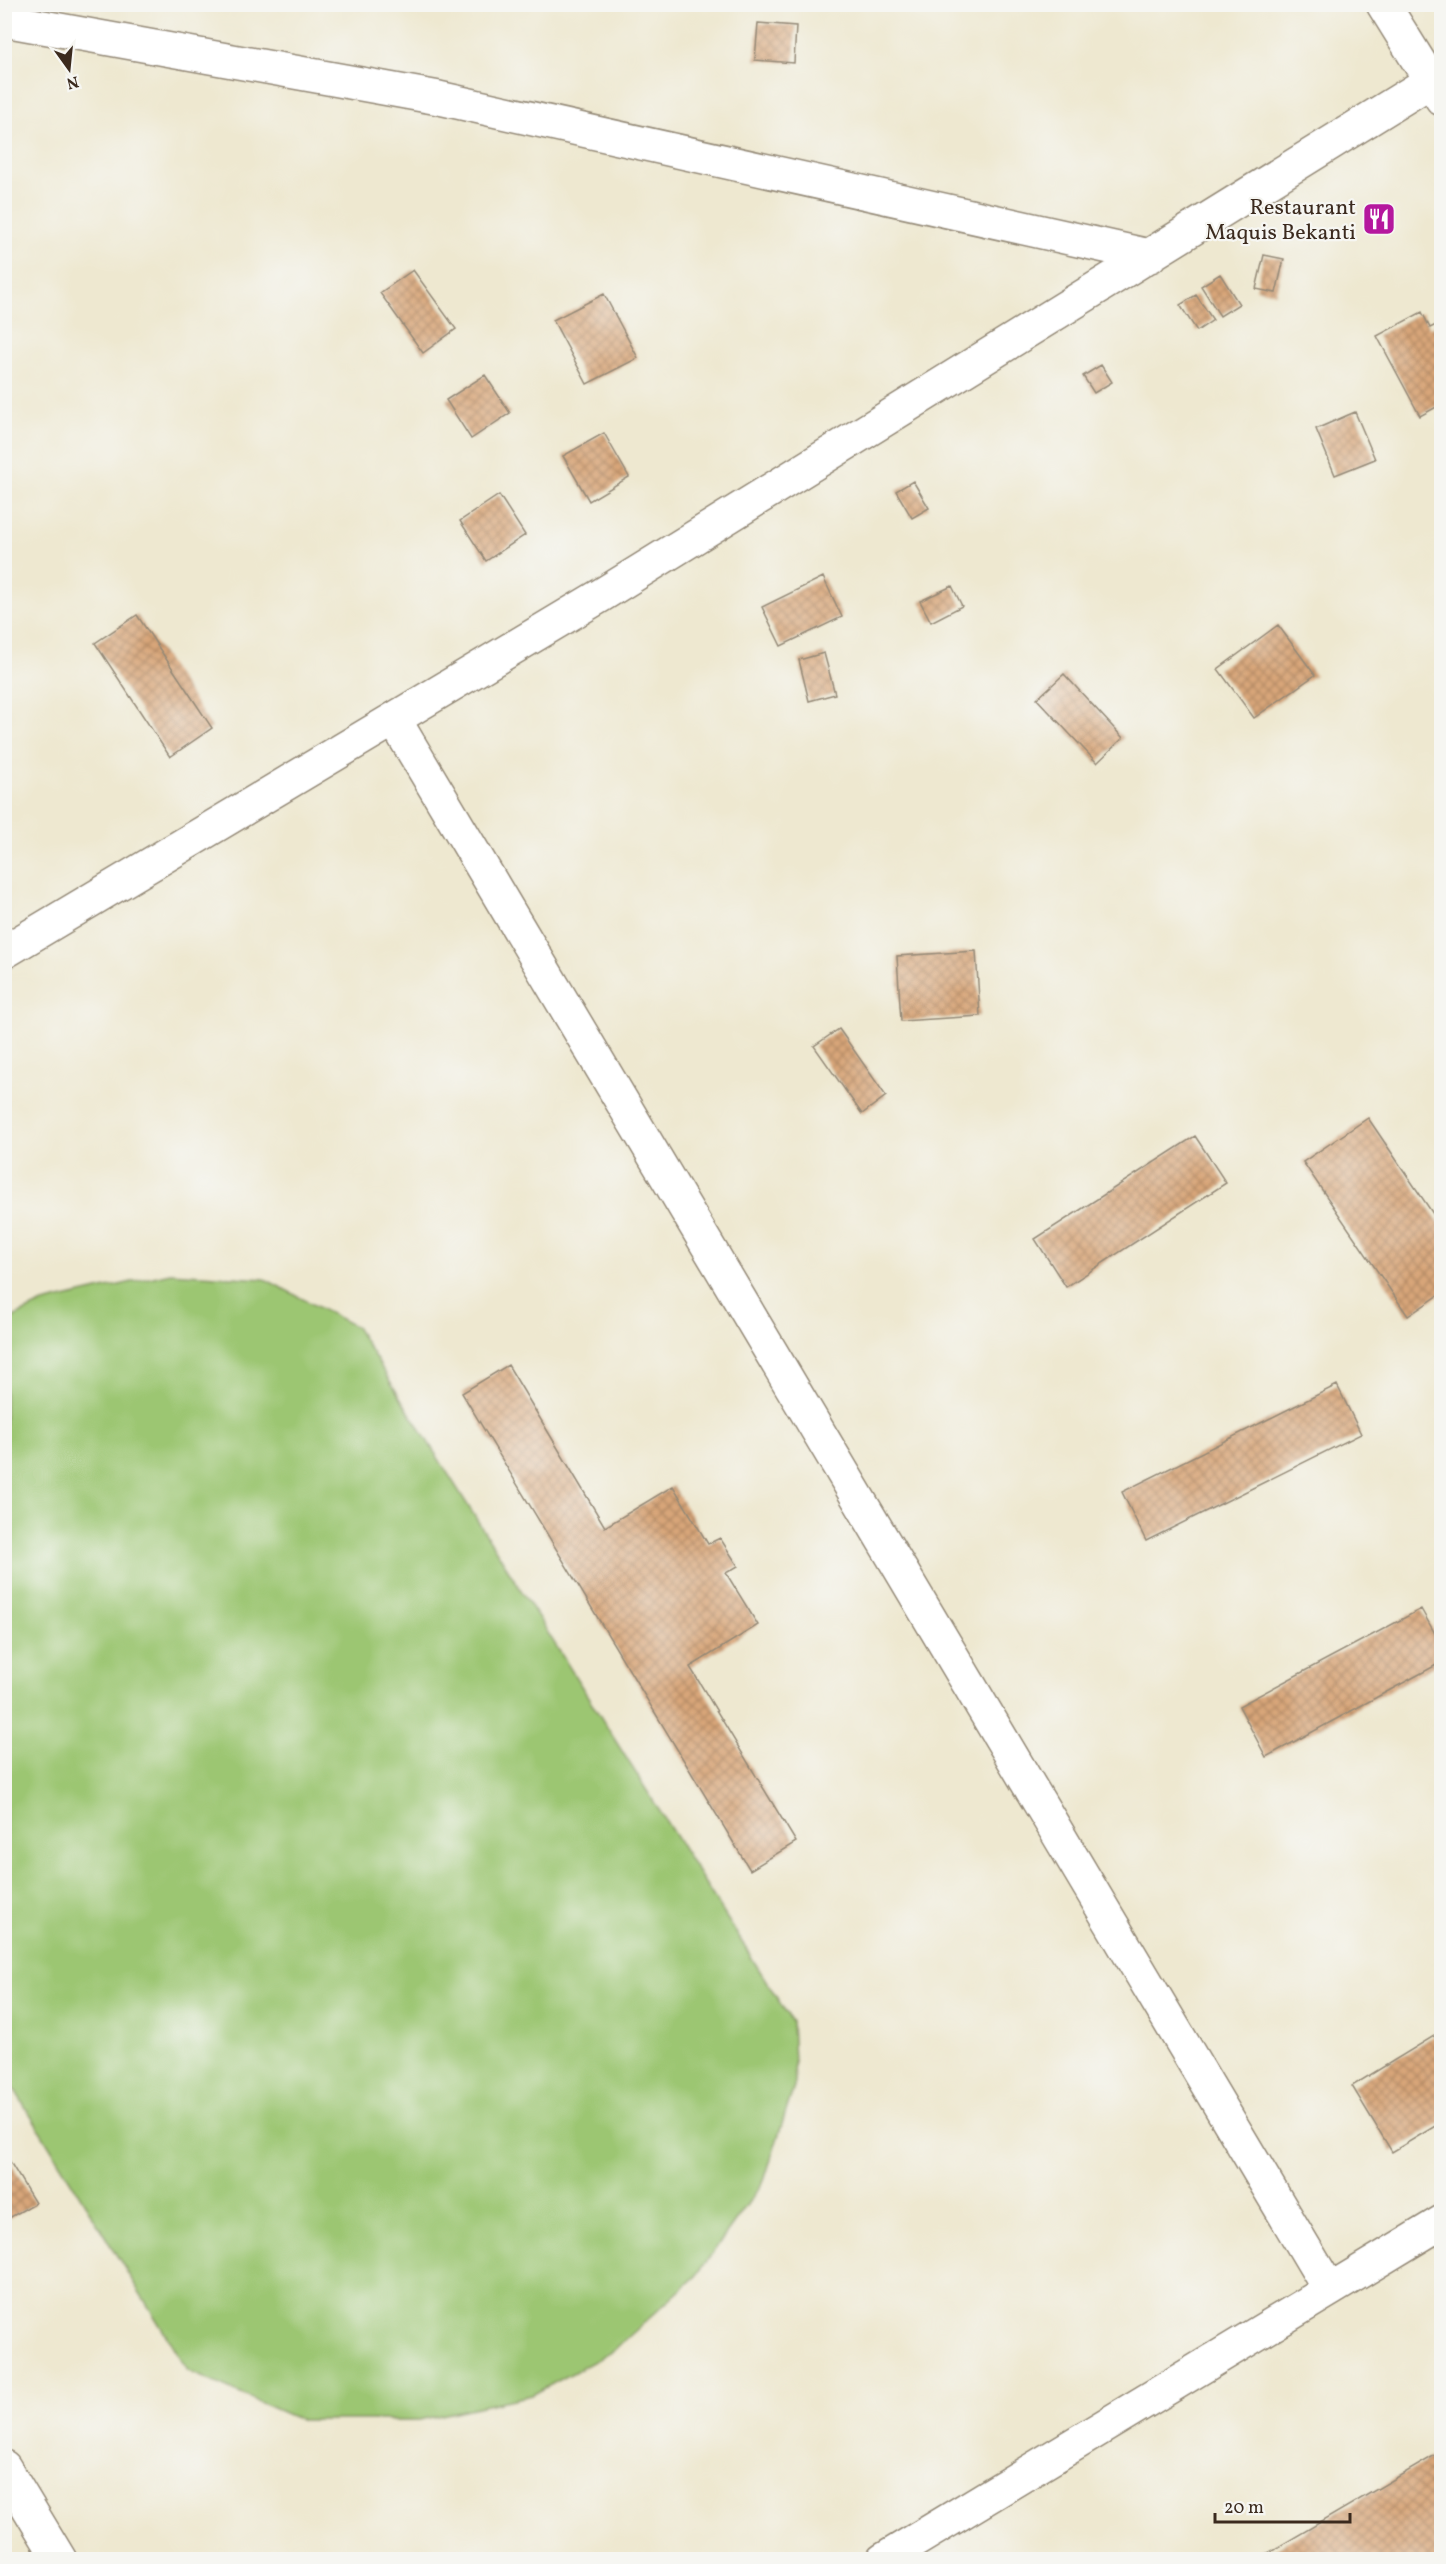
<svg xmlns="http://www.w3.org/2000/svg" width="1446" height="2564" font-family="Vollkorn,serif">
  <defs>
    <pattern id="building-cross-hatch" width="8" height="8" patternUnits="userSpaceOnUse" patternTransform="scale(1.5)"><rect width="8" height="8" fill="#d8a679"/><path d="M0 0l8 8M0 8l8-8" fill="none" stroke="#b08763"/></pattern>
  </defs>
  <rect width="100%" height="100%" fill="#f6f6f2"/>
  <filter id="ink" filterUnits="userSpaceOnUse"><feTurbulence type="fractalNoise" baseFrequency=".0167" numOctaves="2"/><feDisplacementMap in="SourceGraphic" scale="12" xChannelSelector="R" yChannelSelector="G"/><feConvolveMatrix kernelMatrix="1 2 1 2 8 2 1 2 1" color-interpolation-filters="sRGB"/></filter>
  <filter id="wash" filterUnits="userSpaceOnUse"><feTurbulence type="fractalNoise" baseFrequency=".008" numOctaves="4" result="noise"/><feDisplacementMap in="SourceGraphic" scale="24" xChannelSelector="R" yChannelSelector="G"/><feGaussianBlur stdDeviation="1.35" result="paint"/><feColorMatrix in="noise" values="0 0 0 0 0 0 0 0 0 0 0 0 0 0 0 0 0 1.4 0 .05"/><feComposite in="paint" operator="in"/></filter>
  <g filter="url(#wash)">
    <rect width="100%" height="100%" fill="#eee8d0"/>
    <path fill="#9cc672" stroke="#6c7848" stroke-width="1.5" d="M 170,1273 L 265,1279 L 356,1327 L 792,2022 L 795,2083 L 764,2181 L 696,2276 L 613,2351 L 532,2395 L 419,2420 L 300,2420 L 188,2371 L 5,2074 L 5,1321 L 43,1303 Z"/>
    <g id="blocks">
      <path fill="url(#building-cross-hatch)" d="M 758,23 L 796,26 L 794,63 L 755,60 Z
        M 1264,255 L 1284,259 L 1276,293 L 1256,289 Z
        M 413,270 L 456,329 L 423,353 L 380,293 Z
        M 1220,274 L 1239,304 L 1220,316 L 1201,286 Z
        M 604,294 L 638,358 L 587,384 L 553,320 Z
        M 1196,295 L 1213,320 L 1197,331 L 1180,305 Z
        M 1422,312 L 1430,328 L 1442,322 L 1442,404 L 1420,416 L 1377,336 Z
        M 1101,365 L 1112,382 L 1094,393 L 1083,376 Z
        M 485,375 L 510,413 L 471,439 L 446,400 Z
        M 1355,412 L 1375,459 L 1335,475 L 1316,429 Z
        M 604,433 L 629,477 L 589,501 L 563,456 Z
        M 913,481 L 929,508 L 912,518 L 896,491 Z
        M 499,495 L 525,535 L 486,561 L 460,521 Z
        M 823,577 L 842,617 L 781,646 L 762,607 Z
        M 952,586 L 962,606 L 931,622 L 920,601 Z
        M 137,615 L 212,728 L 170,757 L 95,643 Z
        M 1278,625 L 1315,675 L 1254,718 L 1218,669 Z
        M 824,653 L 835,694 L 809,701 L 799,660 Z
        M 1064,674 L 1123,738 L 1097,763 L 1037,699 Z
        M 976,951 L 980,1016 L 901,1021 L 897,956 Z
        M 839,1029 L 886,1096 L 862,1114 L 814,1046 Z
        M 1368,1118 L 1442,1227 L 1442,1293 L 1408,1316 L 1303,1162 Z
        M 1195,1136 L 1226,1183 L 1066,1287 L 1035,1239 Z
        M 508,1365 L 605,1527 L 673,1486 L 708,1544 L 720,1538 L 738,1566 L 726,1573 L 758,1625 L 690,1667 L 796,1842 L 750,1870 L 462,1393 Z
        M 1337,1385 L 1361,1434 L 1146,1541 L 1122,1492 Z
        M 1421,1609 L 1442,1646 L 1442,1662 L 1266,1757 L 1239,1706 Z
        M 1442,2031 L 1442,2122 L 1392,2152 L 1352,2086 Z
        M 4,2152 L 35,2203 L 4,2221 Z
        M 1442,2451 L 1442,2560 L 1256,2560 Z"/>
    </g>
  </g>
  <g filter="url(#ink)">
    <use href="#blocks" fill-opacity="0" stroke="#948977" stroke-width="1.5"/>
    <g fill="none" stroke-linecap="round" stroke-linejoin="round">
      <g stroke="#948977" stroke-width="36">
        <path id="minor" d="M 4,20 L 439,98 L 1150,256
          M 394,719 L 1329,2289
          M 4,952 L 600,596 L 1442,74
          M 4,2467 L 60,2560
          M 883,2560 L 1442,2222"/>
      </g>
      <g stroke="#948977" stroke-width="36">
        <path id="tertiary" d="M 1383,4 L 1442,99"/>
      </g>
      <use href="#minor" stroke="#fff" stroke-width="33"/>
      <use href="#tertiary" stroke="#fff" stroke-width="33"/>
    </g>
  </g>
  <defs>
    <g id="restaurant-square" transform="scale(1.725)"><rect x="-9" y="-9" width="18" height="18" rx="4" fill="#b5179e" stroke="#f6f6f2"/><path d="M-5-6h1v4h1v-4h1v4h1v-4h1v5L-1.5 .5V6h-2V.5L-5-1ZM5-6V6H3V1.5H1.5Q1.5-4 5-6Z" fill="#fff"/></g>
  </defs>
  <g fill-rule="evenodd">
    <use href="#restaurant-square" x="1379" y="219"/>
  </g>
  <g text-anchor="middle" stroke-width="4.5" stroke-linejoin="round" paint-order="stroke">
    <g font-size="22" fill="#3b2a1e" stroke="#f6f6f2" text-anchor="end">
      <text x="1356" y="214">Restaurant<tspan x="1356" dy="25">Maquis Bekanti</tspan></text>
    </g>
  </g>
  <rect width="1446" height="2564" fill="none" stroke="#f6f6f2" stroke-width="24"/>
  <g transform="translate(69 69) rotate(165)" stroke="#f6f6f2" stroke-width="4.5" paint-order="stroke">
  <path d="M0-4.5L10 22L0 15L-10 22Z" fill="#3b2a1e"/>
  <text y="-9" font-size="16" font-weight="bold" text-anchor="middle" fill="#3b2a1e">N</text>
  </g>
  <path d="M1215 2513v9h135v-9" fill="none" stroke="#3b2a1e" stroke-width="3"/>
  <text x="1224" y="2513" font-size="18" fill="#3b2a1e" stroke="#f6f6f2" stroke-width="4.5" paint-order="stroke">20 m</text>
</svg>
